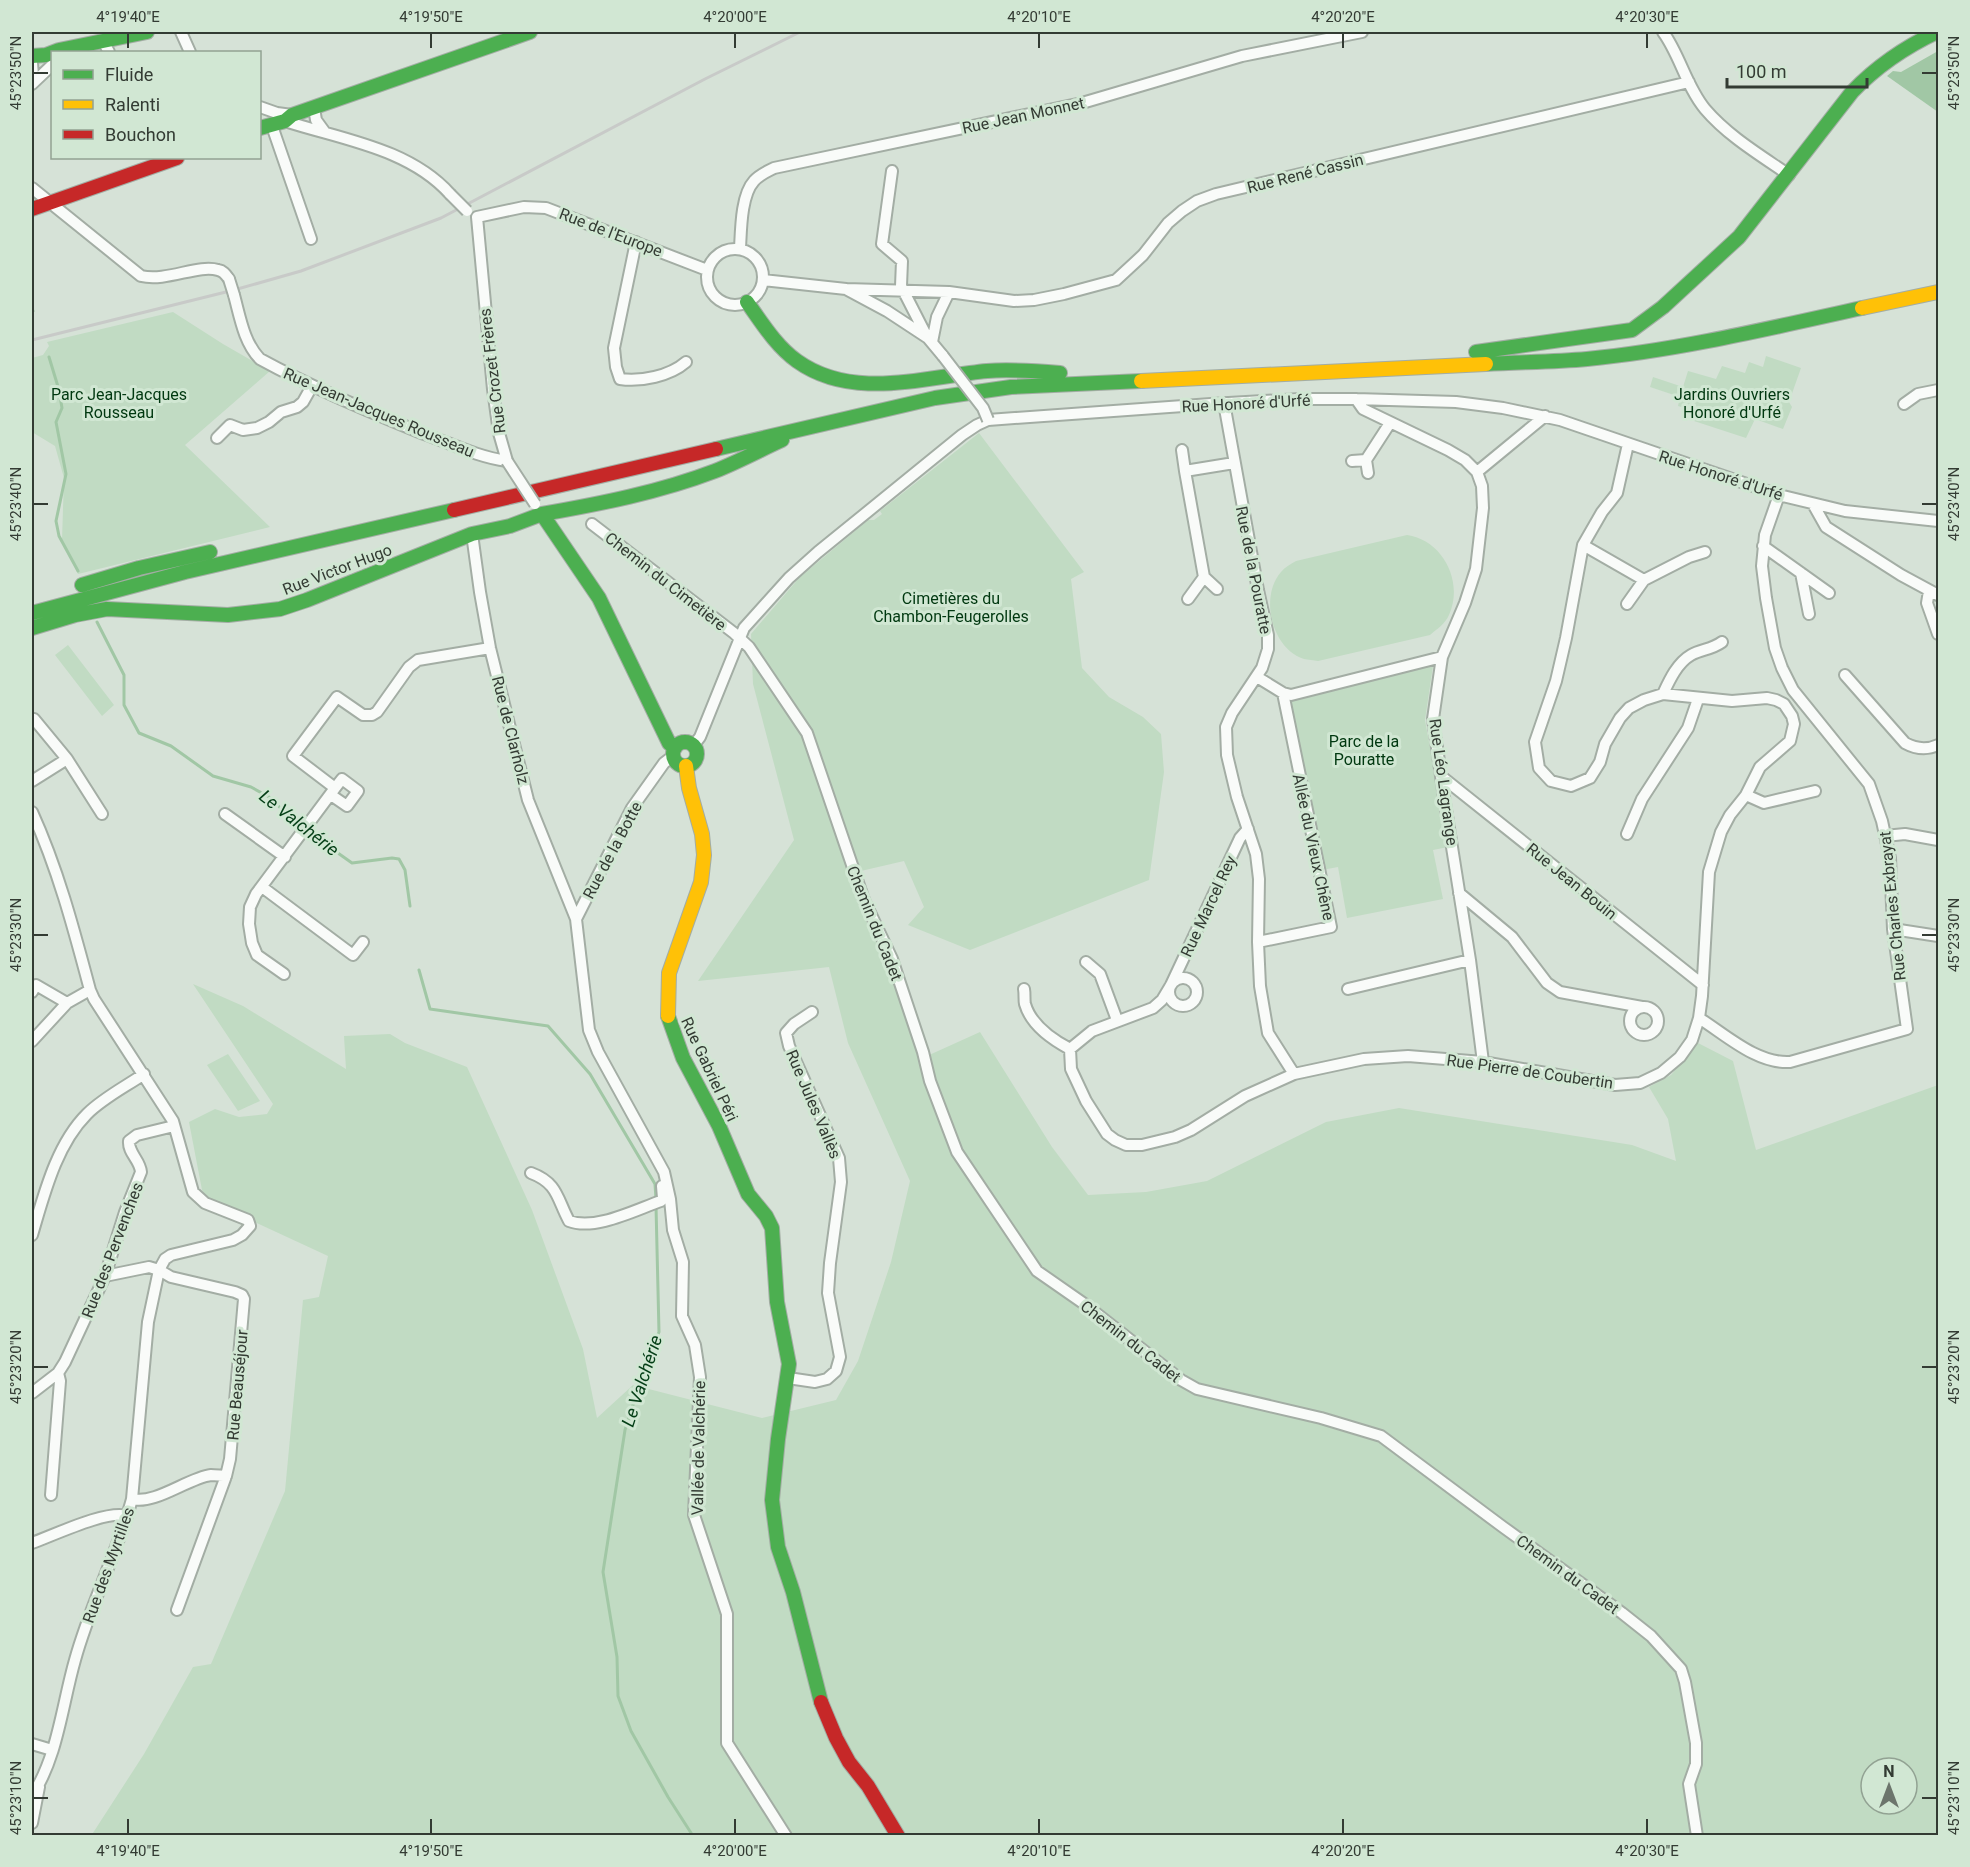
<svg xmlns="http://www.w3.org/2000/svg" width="1970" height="1867" font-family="Roboto,sans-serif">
  <rect width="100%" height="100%" fill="#d6e2d7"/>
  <path fill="#c1dbc3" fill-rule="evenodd" d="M 173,312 L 223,344 L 270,371 L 185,445 L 270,527 L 78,574 L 62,540 L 64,478 L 55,446 L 32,432 L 32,358 L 43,355 L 49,346 L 47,342 Z
    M 1766,356 L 1801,368 L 1789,402 L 1792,407 L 1783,429 L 1755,419 L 1746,438 L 1694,421 L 1698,412 L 1678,406 L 1680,397 L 1650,387 L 1653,377 L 1683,387 L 1688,371 L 1716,379 L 1722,366 L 1745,373 L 1749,362 L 1763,367 Z
    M 979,433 L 1084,572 L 1071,579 L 1082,668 L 1109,697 L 1143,717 L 1161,734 L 1164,772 L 1149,880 L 970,950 L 908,925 L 924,907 L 904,861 L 848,874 L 885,950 L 927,1056 L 980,1032 L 1052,1147 L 1088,1195 L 1146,1192 L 1207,1181 L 1326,1122 L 1399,1108 L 1632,1145 L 1676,1161 L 1668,1119 L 1649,1087 L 1671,1075 L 1698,1043 L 1733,1061 L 1756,1150 L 1938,1085 L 1938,1835 L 91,1836 L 144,1754 L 193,1667 L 211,1664 L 285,1491 L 303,1300 L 319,1297 L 328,1256 L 209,1201 L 202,1190 L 189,1122 L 215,1109 L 239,1117 L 267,1114 L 273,1104 L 193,984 L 243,1006 L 346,1069 L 344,1036 L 390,1034 L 405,1043 L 467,1067 L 532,1210 L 583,1349 L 597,1418 L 633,1385 L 762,1418 L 836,1400 L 858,1361 L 891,1262 L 910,1181 L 848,1043 L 829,967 L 698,981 L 794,840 L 753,684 L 751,634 L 799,578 L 868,520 L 874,520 L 882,514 L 880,511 ZM 1871,1768 L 1907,1768 L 1907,1804 L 1871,1804 Z
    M 1407,535 C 1443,540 1464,582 1449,615 C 1445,624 1437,629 1430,635 L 1318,661 C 1314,660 1308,660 1304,659 C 1272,649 1259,597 1281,572 C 1285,567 1291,564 1296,561 Z
    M 68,645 L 114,705 L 102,716 L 55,655 Z
    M 1429,663 L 1433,666 L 1425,720 L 1448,847 L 1433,850 L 1443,899 L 1347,918 L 1338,867 L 1322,870 L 1287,699 Z
    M 228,1054 L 260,1101 L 238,1111 L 207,1065 Z"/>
  <path fill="#a1c7a5" d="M 1938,51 L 1938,112 L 1887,76 L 1893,71 L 1901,72 Z"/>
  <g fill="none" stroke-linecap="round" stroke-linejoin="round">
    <path stroke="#a1c7a5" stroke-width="3" d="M 32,309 L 33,311
      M 49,357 L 59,390 L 62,408 L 56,422 L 66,474 L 56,521 L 59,536 L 78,571
      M 97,622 L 124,675 L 124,705 L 139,733 L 171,746 L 213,776 L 251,787 L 269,797 L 297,824 L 352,863 L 392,858 L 399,859 L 405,870 L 410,906
      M 419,970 L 430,1009 L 548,1026 L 590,1074 L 655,1184 L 656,1199
      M 656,1206 L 659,1332 L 648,1358 L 625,1430 L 603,1572 L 617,1657 L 618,1696 L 631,1731 L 668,1797 L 693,1836"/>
    <g stroke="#a3ada4" stroke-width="14">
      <path id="street" d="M 181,32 L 190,52
        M 1663,32 C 1680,55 1686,86 1705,109 C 1728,136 1760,155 1789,175
        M 103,41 L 109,52
        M 32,63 L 33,76 L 32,84
        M 32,84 L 52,65
        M 260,107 L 277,113 L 292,115
        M 314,108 L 316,120 L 324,131
        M 285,121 C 340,139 409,148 450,194
        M 272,126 L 311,239
        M 892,171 L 882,244 L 902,261 L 901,286 L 926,335
        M 32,188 L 141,276 C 167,282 198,264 218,270 C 224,271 226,275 229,279
        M 477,217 L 524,207 L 546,208 L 707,270
        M 636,242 L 614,348 L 616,367 L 620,379 C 641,382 670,376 686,362
        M 740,249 C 741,230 741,195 754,181 C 759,175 768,171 774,168 L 1082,103 L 1242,56 L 1362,32
        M707 277a28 28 0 1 1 56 0a28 28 0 1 1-56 0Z
        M 763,280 L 846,289 L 887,311 L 928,338 L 943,356
        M 846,289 L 949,292 L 1014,301 L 1034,300 L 1064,294 L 1116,280 L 1143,255 L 1168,223 L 1182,211 L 1197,201 L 1216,194 L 1689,82
        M 234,295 C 240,317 244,343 260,359 C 313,388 368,411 424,434 C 452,444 478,457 507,461 L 499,433 L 493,389 L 477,217
        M 932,342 L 937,317 L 949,292
        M 1356,399 L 1363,409 L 1448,450 L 1465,460 L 1477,472 L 1482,486 L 1483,508 L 1476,569 L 1465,603 L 1442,657 L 1433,719 L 1444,797 L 1470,960 L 1483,1062
        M 1224,403 L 1258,590 L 1268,635 L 1268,649 L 1262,668 L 1232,713 L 1226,727 L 1227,755 L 1237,797 L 1256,854 L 1259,879 L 1258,942 L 1260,986 L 1268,1033 L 1294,1074
        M 1904,404 L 1918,394 L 1938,390
        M 217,438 L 230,425 L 243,430 L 257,428 L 269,422 L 281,412 L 297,407 L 303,402 L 312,386
        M 1182,450 L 1185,471
        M 1352,461 L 1366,460
        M 1477,472 L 1545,416
        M 1368,473 L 1366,460 L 1390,423
        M 1813,504 L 1826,527 L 1901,575 L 1938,595
        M 592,524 L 734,633 L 749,647 L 807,733 L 864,900 L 892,959 L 923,1052 L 930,1081 L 957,1152 L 1037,1271 L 1083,1303 L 1181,1380 L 1197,1389 L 1321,1418 L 1381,1436 L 1503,1527 L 1622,1613 L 1651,1636 L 1681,1669 L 1685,1682 L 1696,1743 L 1696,1764 L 1689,1784 L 1697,1836
        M 472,534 L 480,592 L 490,648 L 528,800 L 576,919 L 589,1030 L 598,1052 L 664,1172 L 670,1199 L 673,1230 L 683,1262 L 682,1316 L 695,1345 L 700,1377 L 694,1515 L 727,1614 L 727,1743 L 786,1836
        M 1583,545 L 1644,580 L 1689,557 L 1705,552
        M 1763,546 L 1829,593
        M 1801,573 L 1809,614
        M 1204,577 L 1217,589
        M 1929,591 L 1927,603 L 1938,634
        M 1188,599 L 1204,577 L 1185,471 L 1234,463
        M 1627,604 L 1644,580
        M 1845,675 L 1905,743 C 1916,749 1927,750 1938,745
        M 1257,677 L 1283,693 L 1291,695 L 1442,657
        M 1663,694 C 1669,681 1677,663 1691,655 C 1701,649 1711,650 1722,642
        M 34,719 L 67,759
        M 693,746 L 700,737 L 744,628 L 789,578 L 818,552 L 962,435 L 977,425 L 988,420 L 1211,404 L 1301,399 L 1356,399 L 1456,402 L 1503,408 L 1560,420 L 1779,495 L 1845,511 L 1938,521
        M 1442,777 L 1703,985
        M 32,781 L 67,759 L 102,814
        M 331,795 L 347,806 L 358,791 L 342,779 L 335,788
        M 1746,795 L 1764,803 L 1815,791
        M 32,812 C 58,869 74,930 90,990 L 94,999 L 173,1121 L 193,1192 L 205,1203 L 248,1220 L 250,1226 L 242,1235 L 233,1240 L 171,1255 L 165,1259 L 159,1270 L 148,1322 L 132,1499 C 117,1554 90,1605 75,1660 C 62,1705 58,1756 32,1796
        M 225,814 L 285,857
        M 1627,834 L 1642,799 L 1688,728 L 1698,699
        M 1885,836 L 1905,834 L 1938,840
        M 262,887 L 353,955 L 363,942
        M 1459,893 L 1512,937 L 1547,983 L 1560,992 L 1642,1007
        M 576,919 L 632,808 L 664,763 L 673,756
        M 1893,929 L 1938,936
        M 1258,942 L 1331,927 L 1283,693
        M 1086,962 L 1100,974 L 1117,1020
        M 284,974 L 257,955 L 252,943 L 249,924 L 250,907 L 256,894 L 335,788 L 293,756 L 337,697 L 363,715 L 372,715 L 377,712 L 409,667 L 418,660 L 490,648
        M1169 992a14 14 0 1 1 28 0a14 14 0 1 1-28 0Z
        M 1024,989 C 1025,994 1024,1000 1025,1004 C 1031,1025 1053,1040 1070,1049 L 1092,1031 L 1153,1008 L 1162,1000 L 1171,985 L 1240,838 L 1248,829
        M 1348,989 L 1470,960
        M 32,992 L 36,985 L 67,1003
        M1630 1021a14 14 0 1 1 28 0a14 14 0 1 1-28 0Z
        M 1699,1018 C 1726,1035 1757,1064 1790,1062 L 1907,1029 L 1893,929 L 1890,858 L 1882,821 L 1869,784 L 1793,690 L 1782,668 L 1775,648 L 1766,598 L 1762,566 L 1765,535 L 1779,495
        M 32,1041 L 67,1003 L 90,990
        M 1070,1049 L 1071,1069 L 1086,1101 L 1107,1134 L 1115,1140 L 1126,1145 L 1142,1145 L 1175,1137 L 1191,1130 L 1245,1096 L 1294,1074 L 1364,1059 L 1408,1056 L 1483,1062 L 1615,1085 L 1640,1083 L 1661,1073 L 1680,1057 L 1692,1040 L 1699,1018 L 1702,996 L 1709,872 L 1721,832 L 1730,815 L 1746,795 L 1760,767 L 1790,741 L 1794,724 L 1792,716 L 1784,704 L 1776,700 L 1767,698 L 1732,701 L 1663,694 L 1644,700 L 1629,708 L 1620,718 L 1605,744 L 1600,762 L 1590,778 L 1571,786 L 1551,781 L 1539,768 L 1535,742 L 1556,681 L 1566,638 L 1583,545 L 1602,512 L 1617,493 L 1628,444
        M 531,1173 C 558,1183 557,1199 569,1221 C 595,1231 635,1210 661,1201 L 663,1198 L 662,1186
        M 32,1235 C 44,1195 56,1145 87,1114 C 103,1098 125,1087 144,1074
        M 105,1276 L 149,1267 L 159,1270 L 171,1277 L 235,1292 L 242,1295 L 244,1299 L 230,1459 L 226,1476 L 177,1610
        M 788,1378 L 815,1382 L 827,1379 L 836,1371 L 840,1357 L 828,1293 L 830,1263 L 841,1182 L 839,1158 L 789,1046 L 786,1033 L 794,1024 L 812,1012
        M 32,1393 L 58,1373 L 65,1362 L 105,1276 L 125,1212 L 141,1172 C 140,1160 128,1153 129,1141 L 137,1135 L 174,1126
        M 51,1495 L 60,1381 L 58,1373
        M 132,1499 C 155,1505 188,1478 211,1475 C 216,1475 222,1476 226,1476
        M 32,1543 C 52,1536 108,1509 127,1516
        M 32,1744 L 52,1750
        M 32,1823 L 39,1787"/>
    </g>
    <g stroke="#a3ada4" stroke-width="16">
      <path id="fast" d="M 32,56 L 46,55 L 59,50 L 147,32
        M 260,128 L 285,121 L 292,115 L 530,32
        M 1739,237 L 1852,92 C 1877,66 1905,47 1937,32
        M 747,302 C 762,323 776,346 797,361 C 853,401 924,377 987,371 C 1011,369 1036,371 1060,373
        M 1476,352 L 1632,330 L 1663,307 L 1739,237
        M 1486,364 C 1520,362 1554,362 1587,359 C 1679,350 1771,328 1862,308
        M 716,449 L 935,398 L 1011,387 L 1141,381
        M 542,514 C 600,504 660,492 715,471 C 738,462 760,450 782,440
        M 82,585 L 139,568 L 210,552
        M 32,613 L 185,572 L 454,510
        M 32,628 L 75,615 L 107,609 L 228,615 L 280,609 L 307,600 L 472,534 L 510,526 L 542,514 L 599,598 L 669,743 L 675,748
        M673 754a12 12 0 1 1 24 0a12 12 0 1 1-24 0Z
        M 668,1016 L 683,1058 L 719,1126 L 748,1194 L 766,1216 L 772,1228 L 777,1302 L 789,1364 L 778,1439 L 772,1500 L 778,1547 L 793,1592 L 821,1702"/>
    </g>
    <g stroke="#a3ada4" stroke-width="16">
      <path id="slow" d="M 1862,308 L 1938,292
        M 1141,381 L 1486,364
        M 668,1016 L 669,973 L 701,882 L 704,855 L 702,834 L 689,788 L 686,766"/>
    </g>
    <g stroke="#a3ada4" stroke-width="16">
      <path id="jam" d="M 32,209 L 177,158
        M 454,510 L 716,449
        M 821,1702 L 836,1738 L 849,1762 L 868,1786 L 898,1836"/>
    </g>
    <use href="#street" stroke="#f9fbf9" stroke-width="10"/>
    <use href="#fast" stroke="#4caf50" stroke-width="14"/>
    <use href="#slow" stroke="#ffc107" stroke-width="14"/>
    <use href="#jam" stroke="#c62828" stroke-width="14"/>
    <path stroke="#c8cac8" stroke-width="3" d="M 32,340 L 234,290 L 301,271 L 441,218 L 705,79 L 800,32"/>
    <g stroke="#a3ada4" stroke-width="14" stroke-linecap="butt">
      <path id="street-bridge" d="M 450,194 L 467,211
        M 229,279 L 234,295
        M 943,356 L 983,408 L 988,420
        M 507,461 L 535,504"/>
    </g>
    <use href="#street-bridge" stroke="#f9fbf9" stroke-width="10"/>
  </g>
  <path fill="none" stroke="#333b33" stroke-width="2" d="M 128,33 L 128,48M 431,33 L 431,48M 735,33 L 735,48M 1039,33 L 1039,48M 1343,33 L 1343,48M 1647,33 L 1647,48M 33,73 L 48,73M 1922,73 L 1937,73M 33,504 L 48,504M 1922,504 L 1937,504M 33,935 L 48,935M 1922,935 L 1937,935M 33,1367 L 48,1367M 1922,1367 L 1937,1367M 33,1798 L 48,1798M 1922,1798 L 1937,1798M 128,1819 L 128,1834M 431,1819 L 431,1834M 735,1819 L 735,1834M 1039,1819 L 1039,1834M 1343,1819 L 1343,1834M 1647,1819 L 1647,1834"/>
  <g text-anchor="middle" stroke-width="6" stroke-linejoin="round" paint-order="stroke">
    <g font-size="16" fill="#333b33" stroke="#d1e7d3">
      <text transform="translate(1023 115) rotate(-12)" y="6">Rue Jean Monnet</text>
      <text transform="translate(1305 173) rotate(-14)" y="6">Rue René Cassin</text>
      <text transform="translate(611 232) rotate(21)" y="6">Rue de l'Europe</text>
      <text transform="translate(492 371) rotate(-97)" y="6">Rue Crozet Frères</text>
      <text transform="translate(1246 403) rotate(-3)" y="6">Rue Honoré d'Urfé</text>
      <text transform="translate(379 412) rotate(23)" y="6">Rue Jean-Jacques Rousseau</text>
      <text transform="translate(1721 475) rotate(18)" y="6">Rue Honoré d'Urfé</text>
      <text transform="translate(337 569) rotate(-21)" y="6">Rue Victor Hugo</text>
      <text transform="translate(1254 570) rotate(79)" y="6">Rue de la Pouratte</text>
      <text transform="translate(666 581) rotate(38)" y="6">Chemin du Cimetière</text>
      <text transform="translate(511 730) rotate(76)" y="6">Rue de Clarholz</text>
      <text transform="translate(1444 782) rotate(82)" y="6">Rue Léo Lagrange</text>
      <text transform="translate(1314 847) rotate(78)" y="6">Allée du Vieux Chêne</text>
      <text transform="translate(612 850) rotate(-62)" y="6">Rue de la Botte</text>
      <text transform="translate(1572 881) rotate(39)" y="6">Rue Jean Bouin</text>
      <text transform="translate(1208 906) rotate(-65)" y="6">Rue Marcel Rey</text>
      <text transform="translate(1892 906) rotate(-96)" y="6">Rue Charles Exbrayat</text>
      <text transform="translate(875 923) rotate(68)" y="6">Chemin du Cadet</text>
      <text transform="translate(710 1069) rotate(65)" y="6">Rue Gabriel Péri</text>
      <text transform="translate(1530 1071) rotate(8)" y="6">Rue Pierre de Coubertin</text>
      <text transform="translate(814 1104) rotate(67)" y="6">Rue Jules Vallès</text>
      <text transform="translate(112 1250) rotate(-69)" y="6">Rue des Pervenches</text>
      <text transform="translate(1131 1341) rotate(38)" y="6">Chemin du Cadet</text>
      <text transform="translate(237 1385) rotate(-85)" y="6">Rue Beauséjour</text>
      <text transform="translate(698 1448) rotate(-89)" y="6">Vallée de Valchérie</text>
      <text transform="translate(108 1565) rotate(-70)" y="6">Rue des Myrtilles</text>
      <text transform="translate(1568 1574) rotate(36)" y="6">Chemin du Cadet</text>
    </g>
    <g font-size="16" fill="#003810" stroke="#d1e7d3">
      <text x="119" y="400">Parc Jean-Jacques<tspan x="119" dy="18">Rousseau</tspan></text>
      <text x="1732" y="400">Jardins Ouvriers<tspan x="1732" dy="18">Honoré d'Urfé</tspan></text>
      <text x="951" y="604">Cimetières du<tspan x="951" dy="18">Chambon-Feugerolles</tspan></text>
      <text x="1364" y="747">Parc de la<tspan x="1364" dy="18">Pouratte</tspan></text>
    </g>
    <g font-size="18" font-style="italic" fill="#043e16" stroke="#d1e7d3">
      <text transform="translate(299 823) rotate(38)" y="6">Le Valchérie</text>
      <text transform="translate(642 1381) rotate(-72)" y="6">Le Valchérie</text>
    </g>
  </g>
  <rect width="1970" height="1867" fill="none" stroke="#d1e7d3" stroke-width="66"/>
  <rect x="51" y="51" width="210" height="108" fill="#d1e7d3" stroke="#92a293" stroke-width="1.5"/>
  <rect x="63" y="70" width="30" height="9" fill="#4caf50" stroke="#92a293" stroke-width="1.5"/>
  <text x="105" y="81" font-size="18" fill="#333b33">Fluide</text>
  <rect x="63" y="100" width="30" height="9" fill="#ffc107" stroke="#92a293" stroke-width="1.5"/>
  <text x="105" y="111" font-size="18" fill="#333b33">Ralenti</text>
  <rect x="63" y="130" width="30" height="9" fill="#c62828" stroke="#92a293" stroke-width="1.5"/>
  <text x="105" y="141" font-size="18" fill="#333b33">Bouchon</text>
  <g transform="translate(1889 1786)"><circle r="28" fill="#d1e7d3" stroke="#92a293" stroke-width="1.5"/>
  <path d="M0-4.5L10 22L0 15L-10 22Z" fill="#6c756c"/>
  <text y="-9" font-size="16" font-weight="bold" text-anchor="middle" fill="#333b33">N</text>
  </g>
  <path d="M1727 78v9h140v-9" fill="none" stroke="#333b33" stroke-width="3"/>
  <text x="1736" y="78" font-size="18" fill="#333b33" stroke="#d1e7d3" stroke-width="4.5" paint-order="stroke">100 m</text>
  <rect x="33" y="33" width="1904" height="1801" fill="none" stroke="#333b33" stroke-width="2"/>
  <g font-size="15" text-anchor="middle" fill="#333b33">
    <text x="128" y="22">4°19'40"E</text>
    <text x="431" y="22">4°19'50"E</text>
    <text x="735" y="22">4°20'00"E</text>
    <text x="1039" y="22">4°20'10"E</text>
    <text x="1343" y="22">4°20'20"E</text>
    <text x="1647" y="22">4°20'30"E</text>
    <text transform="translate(16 73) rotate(-90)" y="5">45°23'50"N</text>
    <text transform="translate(1954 73) rotate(-90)" y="5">45°23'50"N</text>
    <text transform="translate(16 504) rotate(-90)" y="5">45°23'40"N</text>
    <text transform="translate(1954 504) rotate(-90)" y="5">45°23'40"N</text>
    <text transform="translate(16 935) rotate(-90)" y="5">45°23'30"N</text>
    <text transform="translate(1954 935) rotate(-90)" y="5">45°23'30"N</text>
    <text transform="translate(16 1367) rotate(-90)" y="5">45°23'20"N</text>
    <text transform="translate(1954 1367) rotate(-90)" y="5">45°23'20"N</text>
    <text transform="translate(16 1798) rotate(-90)" y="5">45°23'10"N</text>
    <text transform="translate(1954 1798) rotate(-90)" y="5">45°23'10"N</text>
    <text x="128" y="1856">4°19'40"E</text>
    <text x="431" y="1856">4°19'50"E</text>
    <text x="735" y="1856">4°20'00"E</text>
    <text x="1039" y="1856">4°20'10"E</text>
    <text x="1343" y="1856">4°20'20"E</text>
    <text x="1647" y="1856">4°20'30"E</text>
  </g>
</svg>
